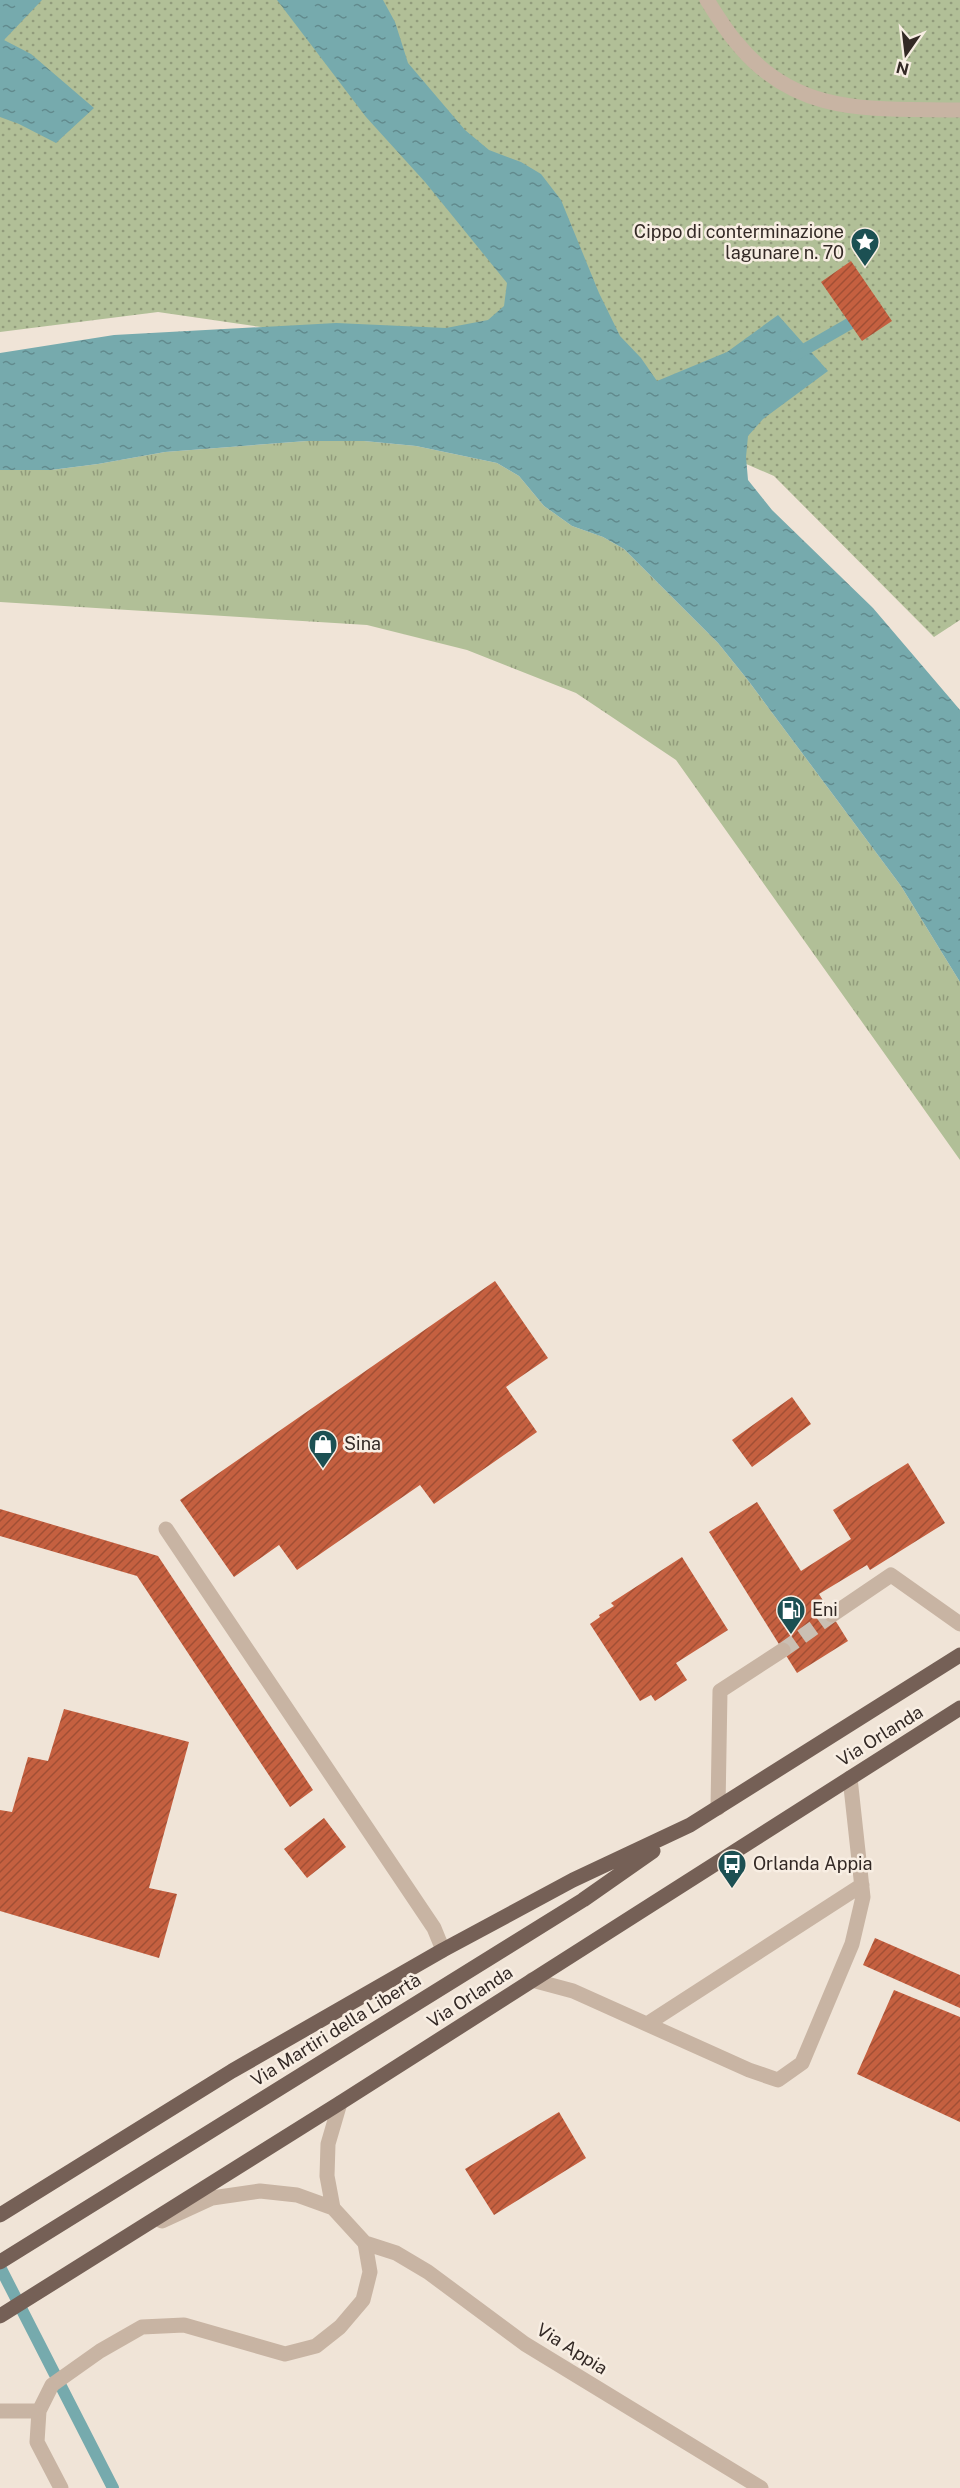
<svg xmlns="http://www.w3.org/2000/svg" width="960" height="2488" font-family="'Public Sans',sans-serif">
  <defs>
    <pattern id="grass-tufts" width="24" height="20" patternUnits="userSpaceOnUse" patternTransform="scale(1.5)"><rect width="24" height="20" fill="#b1bf97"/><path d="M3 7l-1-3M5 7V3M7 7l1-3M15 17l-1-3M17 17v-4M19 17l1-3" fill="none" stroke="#919b7b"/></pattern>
    <pattern id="park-dots" width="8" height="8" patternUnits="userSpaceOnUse" patternTransform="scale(1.5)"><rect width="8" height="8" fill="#b1bf97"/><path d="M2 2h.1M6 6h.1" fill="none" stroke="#919b7b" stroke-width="1.8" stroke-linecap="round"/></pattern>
    <pattern id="water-ripples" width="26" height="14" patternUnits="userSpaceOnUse" patternTransform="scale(1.5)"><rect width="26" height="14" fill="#76aaad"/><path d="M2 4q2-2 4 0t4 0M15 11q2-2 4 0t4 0" fill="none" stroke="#618a8d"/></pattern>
    <pattern id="building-hatch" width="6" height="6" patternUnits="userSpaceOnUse" patternTransform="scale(1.5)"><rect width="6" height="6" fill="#c56040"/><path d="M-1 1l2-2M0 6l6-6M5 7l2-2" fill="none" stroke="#a14f35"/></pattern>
  </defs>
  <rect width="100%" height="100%" fill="#f0e4d7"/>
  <path fill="url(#grass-tufts)" d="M 307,441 L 364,441 L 416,446 L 497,463 L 519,476 L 544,506 L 572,526 L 603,537 L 624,549 L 718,643 L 747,679 L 901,886 L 960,982 L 960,1160 L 676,760 L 576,693 L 467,650 L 367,625 L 0,602 L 0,470 L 51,470 L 98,464 L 165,452 Z"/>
  <path fill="url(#park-dots)" d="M 0,0 L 960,0 L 960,620 L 934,637 L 774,476 L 520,365 L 158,312 L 0,332 Z"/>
  <path fill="url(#water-ripples)" d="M 0,0 L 42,0 L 4,40 L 31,54 L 94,108 L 56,143 L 19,124 L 0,117 Z
    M 277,0 L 383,0 L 395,22 L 408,63 L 465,130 L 489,150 L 521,162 L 541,174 L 561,200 L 599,293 L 620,336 L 641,358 L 657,381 L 727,352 L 778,315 L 828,371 L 763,419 L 748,436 L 746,457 L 748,480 L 772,510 L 873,608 L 960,710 L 960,982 L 901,886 L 747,679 L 718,643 L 624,549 L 603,537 L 572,526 L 544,506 L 519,476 L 497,463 L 416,446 L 364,441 L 307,441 L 165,452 L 98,464 L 51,470 L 0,470 L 0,353 L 114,335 L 336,323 L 446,328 L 488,320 L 504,306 L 507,283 L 425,182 L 366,117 Z"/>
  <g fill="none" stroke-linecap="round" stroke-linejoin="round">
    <path stroke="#76aaad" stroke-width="12" d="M 795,355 L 863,316
      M 0,2267 L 113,2488"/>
  </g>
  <path fill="url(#building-hatch)" d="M 851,261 L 892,321 L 862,341 L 821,282 Z
    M 495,1281 L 548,1358 L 506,1387 L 537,1432 L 434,1504 L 420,1485 L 297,1570 L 279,1545 L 234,1577 L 180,1500 Z
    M 792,1397 L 811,1424 L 752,1467 L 732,1440 Z
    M 908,1463 L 945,1523 L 870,1570 L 867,1565 L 819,1594 L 848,1641 L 797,1673 L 709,1532 L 757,1502 L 801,1571 L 851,1539 L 833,1510 Z
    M 0,1509 L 158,1556 L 313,1790 L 290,1807 L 137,1576 L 0,1536 Z
    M 682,1557 L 728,1630 L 676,1663 L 687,1680 L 655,1701 L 651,1695 L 640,1701 L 590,1624 L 600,1617 L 599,1615 L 614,1606 L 611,1603 Z
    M 64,1709 L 189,1742 L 149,1888 L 177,1894 L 159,1958 L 0,1911 L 0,1810 L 12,1812 L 28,1757 L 48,1761 Z
    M 324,1818 L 346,1847 L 307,1878 L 284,1849 Z
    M 875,1938 L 960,1975 L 960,2008 L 863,1965 Z
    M 894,1990 L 960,2017 L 960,2122 L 857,2074 Z
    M 559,2112 L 586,2158 L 494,2215 L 465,2169 Z"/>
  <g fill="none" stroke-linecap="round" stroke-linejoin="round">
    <path stroke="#cabfb3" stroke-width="15" stroke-dasharray="15 8" stroke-linecap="butt" d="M 783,1650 L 832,1615"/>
    <path stroke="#c8b4a3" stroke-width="15" d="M 707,0 C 716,14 725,29 736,42 C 797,118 873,108 960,110
      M 166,1529 L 434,1928 L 443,1950
      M 832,1615 L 891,1575 L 960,1624
      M 718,1808 L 720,1691 L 783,1650
      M 532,1980 L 573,1991 L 749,2070 L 778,2080 L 802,2063 L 852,1944 L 863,1897 L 850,1778
      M 647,2024 L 862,1885
      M 333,2208 L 327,2176 L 328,2144 L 340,2103
      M 365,2243 L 396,2253 L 428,2272 L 525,2344 L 761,2488
      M 0,2411 L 39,2411
      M 61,2488 L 37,2442 L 39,2411 L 52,2385 L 100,2351 L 142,2327 L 184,2325 L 285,2354 L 316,2346 L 340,2327 L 363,2300 L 370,2272 L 365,2243 L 333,2208 L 297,2195 L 260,2191 L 212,2198 L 162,2221"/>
    <path stroke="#756056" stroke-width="15" d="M 0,2215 L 232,2071 L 443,1950 L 573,1880 L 690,1825 L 960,1655
      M 0,2262 L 583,1900 L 653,1851
      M 0,2316 L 340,2103 L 960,1708"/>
  </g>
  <defs>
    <g id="sight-pin" transform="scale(1.5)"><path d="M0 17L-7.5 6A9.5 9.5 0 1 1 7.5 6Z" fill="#1c5053" stroke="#f8eee3"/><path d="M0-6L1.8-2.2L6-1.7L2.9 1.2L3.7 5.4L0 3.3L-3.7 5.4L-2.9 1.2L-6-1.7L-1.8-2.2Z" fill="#fff"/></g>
    <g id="shop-pin" transform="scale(1.5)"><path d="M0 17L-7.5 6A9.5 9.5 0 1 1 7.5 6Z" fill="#1c5053" stroke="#f8eee3"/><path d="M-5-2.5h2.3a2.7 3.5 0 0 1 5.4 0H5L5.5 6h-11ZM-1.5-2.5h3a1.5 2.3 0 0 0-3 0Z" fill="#fff"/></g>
    <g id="fuel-pin" transform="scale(1.5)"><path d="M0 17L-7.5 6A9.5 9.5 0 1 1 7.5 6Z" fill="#1c5053" stroke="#f8eee3"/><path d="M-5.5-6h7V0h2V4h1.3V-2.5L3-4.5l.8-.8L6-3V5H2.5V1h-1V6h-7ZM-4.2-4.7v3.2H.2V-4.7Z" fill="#fff"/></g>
    <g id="bus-pin" transform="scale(1.5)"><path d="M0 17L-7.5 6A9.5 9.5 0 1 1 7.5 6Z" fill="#1c5053" stroke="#f8eee3"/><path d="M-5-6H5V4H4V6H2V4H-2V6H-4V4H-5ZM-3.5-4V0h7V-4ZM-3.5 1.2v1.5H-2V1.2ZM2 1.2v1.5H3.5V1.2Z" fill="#fff"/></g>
  </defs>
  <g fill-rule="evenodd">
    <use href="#sight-pin" x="865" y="242"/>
    <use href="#shop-pin" x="323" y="1444"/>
    <use href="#fuel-pin" x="791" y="1610"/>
    <use href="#bus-pin" x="732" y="1864"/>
  </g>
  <g text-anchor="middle" stroke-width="5" stroke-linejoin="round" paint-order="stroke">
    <g font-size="18" fill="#332925" stroke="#f8eee3" text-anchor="start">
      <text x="844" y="238" text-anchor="end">Cippo di conterminazione<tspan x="844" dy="21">lagunare n. 70</tspan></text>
      <text x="344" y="1450">Sina</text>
      <text x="812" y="1616">Eni</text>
      <text x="753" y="1870">Orlanda Appia</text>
    </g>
    <g font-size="18" fill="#332925" stroke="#f8eee3">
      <text transform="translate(880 1736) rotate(-32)" y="6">Via Orlanda</text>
      <text transform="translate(470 1997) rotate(-33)" y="6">Via Orlanda</text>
      <text transform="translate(336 2030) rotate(-32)" y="6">Via Martiri della Libertà</text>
      <text transform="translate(572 2349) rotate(32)" y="6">Via Appia</text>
    </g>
  </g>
  <g transform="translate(906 54) rotate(194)" stroke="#f8eee3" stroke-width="4.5" paint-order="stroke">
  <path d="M0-4.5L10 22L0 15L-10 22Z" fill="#332925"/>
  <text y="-9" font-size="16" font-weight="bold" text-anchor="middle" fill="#332925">N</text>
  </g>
</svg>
